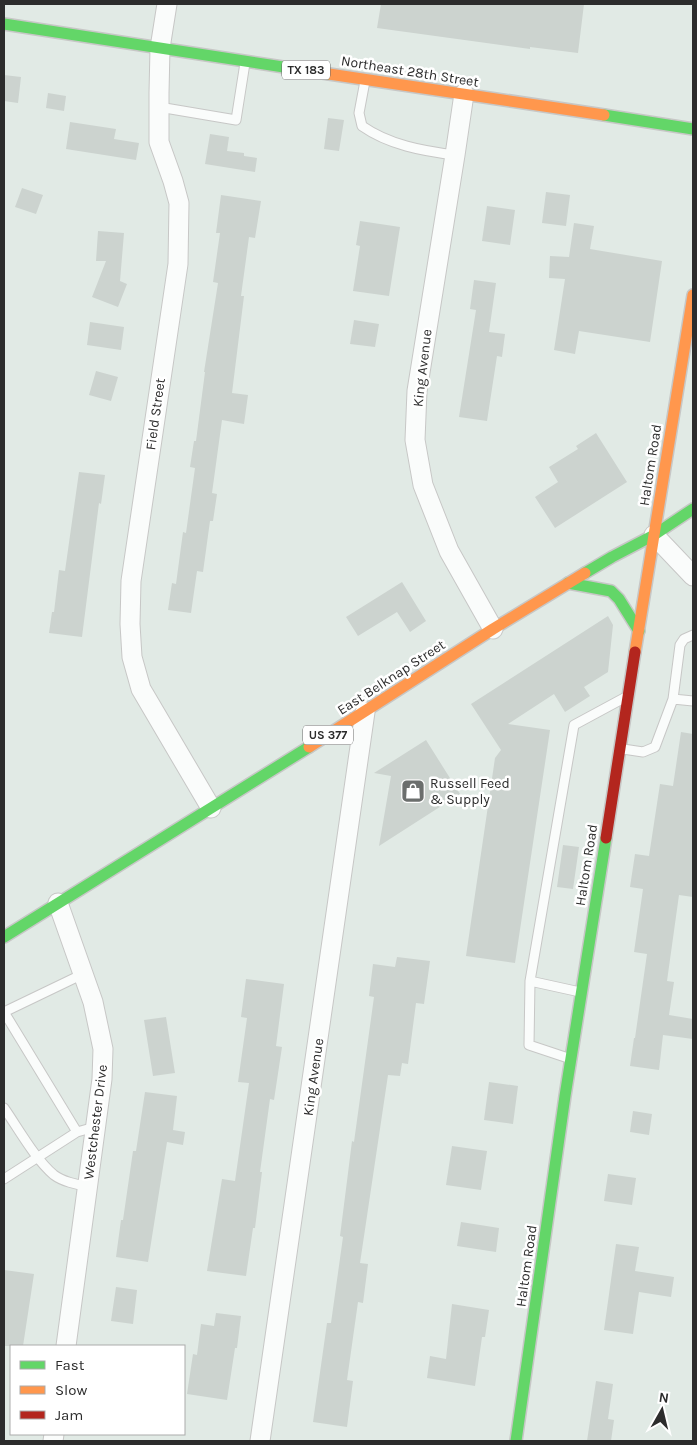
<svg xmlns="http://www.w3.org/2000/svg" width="697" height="1445" font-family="Karla,sans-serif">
  <rect width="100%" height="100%" fill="#e1eae5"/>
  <path fill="#ccd3cf" d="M 381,4 L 584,4 L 578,53 L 530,47 L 530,49 L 377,28 Z
    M 4,75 L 21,77 L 18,103 L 4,101 Z
    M 48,93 L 66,96 L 64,111 L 46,108 Z
    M 328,118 L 344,120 L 339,151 L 324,149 Z
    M 70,122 L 116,129 L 114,139 L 139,143 L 136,160 L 66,149 Z
    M 210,134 L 229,137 L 227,151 L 244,153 L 244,156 L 257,158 L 255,172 L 205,164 Z
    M 22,188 L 43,195 L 36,214 L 15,207 Z
    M 546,192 L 570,195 L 566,226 L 542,223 Z
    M 221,195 L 261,201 L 255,238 L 249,237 L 241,296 L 244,296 L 232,393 L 248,395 L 244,424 L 222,420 L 212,493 L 217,494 L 213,521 L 210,521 L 203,572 L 197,571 L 191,613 L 168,610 L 172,583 L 176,584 L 183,532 L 186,533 L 195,468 L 190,467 L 194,441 L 196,441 L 205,372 L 204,372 L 218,283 L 213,282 L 220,233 L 216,233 Z
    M 487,206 L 515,210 L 510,245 L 482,241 Z
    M 360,221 L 400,227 L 389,296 L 353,291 L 360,246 L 356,245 Z
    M 574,223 L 594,226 L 590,249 L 662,261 L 650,342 L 579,331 L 575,354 L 554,350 L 565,279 L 549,278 L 550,256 L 569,257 Z
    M 98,231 L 124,233 L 120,281 L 127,284 L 118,307 L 92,297 L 106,261 L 96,261 Z
    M 474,280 L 496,283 L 489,332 L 505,334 L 502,357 L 497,356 L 487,421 L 459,417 L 476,310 L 470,309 Z
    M 354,320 L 379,324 L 375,347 L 350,344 Z
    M 90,322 L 124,327 L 121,350 L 87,345 Z
    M 96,371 L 118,377 L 111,401 L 89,395 Z
    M 596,433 L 627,482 L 555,528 L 535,497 L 558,482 L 549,467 L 578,449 L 576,446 Z
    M 79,472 L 105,475 L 101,504 L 99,503 L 82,637 L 49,633 L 52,612 L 54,612 L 59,570 L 65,571 Z
    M 402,582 L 426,621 L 410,632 L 397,612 L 358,636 L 346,617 Z
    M 608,616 L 613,625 L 608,672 L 584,687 L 590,696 L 565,712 L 554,694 L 508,724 L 550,730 L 515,963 L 466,956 L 495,758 L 501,750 L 471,704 Z
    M 681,732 L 693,734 L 693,897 L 679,895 L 667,981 L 674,982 L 669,1015 L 693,1019 L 693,1039 L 663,1035 L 659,1070 L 630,1066 L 634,1038 L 635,1038 L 647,954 L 634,952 L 643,889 L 630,887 L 635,854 L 649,856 L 660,784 L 673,786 Z
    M 426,740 L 460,794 L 379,846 L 391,776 L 374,773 Z
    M 563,845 L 579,847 L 573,889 L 557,887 Z
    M 397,957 L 430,961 L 424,1004 L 416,1003 L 408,1064 L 402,1063 L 400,1076 L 388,1075 L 360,1263 L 368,1264 L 363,1303 L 358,1302 L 347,1380 L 353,1381 L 347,1427 L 313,1422 L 327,1323 L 331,1323 L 343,1237 L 340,1236 L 347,1181 L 352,1141 L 354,1142 L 374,997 L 369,996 L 373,964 L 395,967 Z
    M 246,979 L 284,984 L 276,1046 L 282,1047 L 274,1100 L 270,1099 L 260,1172 L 262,1172 L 255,1228 L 253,1228 L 246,1276 L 207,1271 L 222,1179 L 235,1181 L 249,1083 L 238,1082 L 247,1018 L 241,1017 Z
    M 166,1017 L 175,1073 L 153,1076 L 144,1020 Z
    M 489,1082 L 518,1086 L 513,1124 L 484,1120 Z
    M 145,1092 L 177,1096 L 173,1130 L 185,1132 L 183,1145 L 167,1142 L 148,1262 L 116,1257 L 121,1220 L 123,1220 L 133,1151 L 136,1151 Z
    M 633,1111 L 652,1114 L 649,1135 L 630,1132 Z
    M 452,1146 L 487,1151 L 481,1190 L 446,1185 Z
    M 608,1174 L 636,1178 L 632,1205 L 604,1201 Z
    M 461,1222 L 499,1228 L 496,1252 L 457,1246 Z
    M 616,1244 L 639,1247 L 635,1271 L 674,1277 L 671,1297 L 639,1292 L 633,1334 L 604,1330 Z
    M 4,1270 L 34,1274 L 23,1346 L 4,1346 Z
    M 116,1287 L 137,1290 L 133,1324 L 111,1321 Z
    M 452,1304 L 489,1310 L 485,1337 L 482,1337 L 475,1386 L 427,1378 L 430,1356 L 446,1359 Z
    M 216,1313 L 241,1316 L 237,1348 L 235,1348 L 227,1400 L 187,1394 L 193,1354 L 197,1355 L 201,1324 L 214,1326 Z
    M 596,1381 L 613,1384 L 608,1419 L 614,1420 L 611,1441 L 587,1441 Z"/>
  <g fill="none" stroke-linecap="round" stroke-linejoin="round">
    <g stroke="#c7c7c6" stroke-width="11">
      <path id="lane" d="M 365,81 L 359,113 L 362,126 C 389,145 423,151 455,155
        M 159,107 L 236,120 L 245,63
        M 673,699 L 680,645 L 684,639 L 693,635
        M 623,749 L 643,752 L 655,747 L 673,699 L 693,701
        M 530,981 L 529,1045 L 568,1058
        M 580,992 L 530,981 L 574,725 L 624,698
        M 4,1012 L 77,1132
        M 4,1012 L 83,974
        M 4,1108 C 18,1128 35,1159 54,1175 C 62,1181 77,1185 87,1186
        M 4,1179 L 77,1132 L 95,1127"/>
    </g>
    <g stroke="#c7c7c6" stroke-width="21">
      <path id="street" d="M 167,4 L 160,48 L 159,93 L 159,142 L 173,181 L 179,203 L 178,264 L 131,581 L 130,624 L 132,657 L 141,689 L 211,808
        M 464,94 L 455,155 L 417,391 L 415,440 L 423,485 L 449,551 L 493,629
        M 654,535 L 693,576
        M 58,903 L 93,1002 L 103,1049 L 102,1079 L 66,1346
        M 53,1441 L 54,1434
        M 260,1441 L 365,712"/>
    </g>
    <g stroke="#c7c7c6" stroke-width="14">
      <path id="fast" d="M 4,24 L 329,74
        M 604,115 L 693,129
        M 585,573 L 612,557 L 654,535 L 693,509
        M 568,583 L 611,591 L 619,599 L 639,631
        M 4,937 L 309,747
        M 516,1441 L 565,1096 L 606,838"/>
    </g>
    <g stroke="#c7c7c6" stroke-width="14">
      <path id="slow" d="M 329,74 L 604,115
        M 635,652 L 693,295
        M 309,747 L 493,629 L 585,573"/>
    </g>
    <g stroke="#c7c7c6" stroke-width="14">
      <path id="jam" d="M 606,838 L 635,652"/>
    </g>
    <use href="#lane" stroke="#fafcfb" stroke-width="9"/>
    <use href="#street" stroke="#fafcfb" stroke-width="19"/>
    <use href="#fast" stroke="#63d668" stroke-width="11"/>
    <use href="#slow" stroke="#ff974d" stroke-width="11"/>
    <use href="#jam" stroke="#b3261e" stroke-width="11"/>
  </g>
  <defs>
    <g id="shop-square" transform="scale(1.25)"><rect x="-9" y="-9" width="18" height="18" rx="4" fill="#6b6e6d" stroke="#fff"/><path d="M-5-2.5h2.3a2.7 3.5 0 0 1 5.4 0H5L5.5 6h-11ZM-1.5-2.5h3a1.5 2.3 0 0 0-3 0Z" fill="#fff"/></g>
  </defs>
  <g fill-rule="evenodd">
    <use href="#shop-square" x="413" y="791"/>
  </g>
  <g text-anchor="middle" stroke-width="5" stroke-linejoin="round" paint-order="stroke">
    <g fill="#fff" stroke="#6b6b6b" stroke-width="1">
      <rect x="282" y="60.5" width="48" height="19" rx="4"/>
      <rect x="303" y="725.5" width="50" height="19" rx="4"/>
    </g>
    <g font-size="12" font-weight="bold" fill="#2c2c2c">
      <text x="306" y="74">TX 183</text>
      <text x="328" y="739">US 377</text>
    </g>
    <g font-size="14" fill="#2c2c2c" stroke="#fff">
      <text transform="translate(410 71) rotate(9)" y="5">Northeast 28th Street</text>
      <text transform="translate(422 368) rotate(-83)" y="5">King Avenue</text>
      <text transform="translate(155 414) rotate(-82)" y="5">Field Street</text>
      <text transform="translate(650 465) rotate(-81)" y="5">Haltom Road</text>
      <text transform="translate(391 677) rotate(-33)" y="5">East Belknap Street</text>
      <text transform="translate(586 865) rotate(-81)" y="5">Haltom Road</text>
      <text transform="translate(313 1077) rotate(-82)" y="5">King Avenue</text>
      <text transform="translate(95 1122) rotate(-83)" y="5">Westchester Drive</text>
      <text transform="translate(526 1266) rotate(-82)" y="5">Haltom Road</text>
    </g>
    <g font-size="14" fill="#2c2c2c" stroke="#fff" text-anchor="start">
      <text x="430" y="788">Russell Feed<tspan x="430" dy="16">&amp; Supply</tspan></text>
    </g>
  </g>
  <rect width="697" height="1445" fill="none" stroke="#2c2c2c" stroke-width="10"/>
  <rect x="10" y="1345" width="175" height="90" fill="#ffffff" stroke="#ababab"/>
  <rect x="20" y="1361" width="25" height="8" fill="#63d668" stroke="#ababab"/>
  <text x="55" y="1370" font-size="15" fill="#2c2c2c">Fast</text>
  <rect x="20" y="1386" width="25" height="8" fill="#ff974d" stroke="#ababab"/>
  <text x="55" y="1395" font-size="15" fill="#2c2c2c">Slow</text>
  <rect x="20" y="1411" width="25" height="8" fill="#b3261e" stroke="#ababab"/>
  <text x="55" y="1420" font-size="15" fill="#2c2c2c">Jam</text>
  <g transform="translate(662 1410) rotate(8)" stroke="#ffffff" stroke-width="4" paint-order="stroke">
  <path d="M0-4L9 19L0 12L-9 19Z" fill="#2c2c2c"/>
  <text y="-8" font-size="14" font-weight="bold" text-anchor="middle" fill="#2c2c2c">N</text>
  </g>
</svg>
